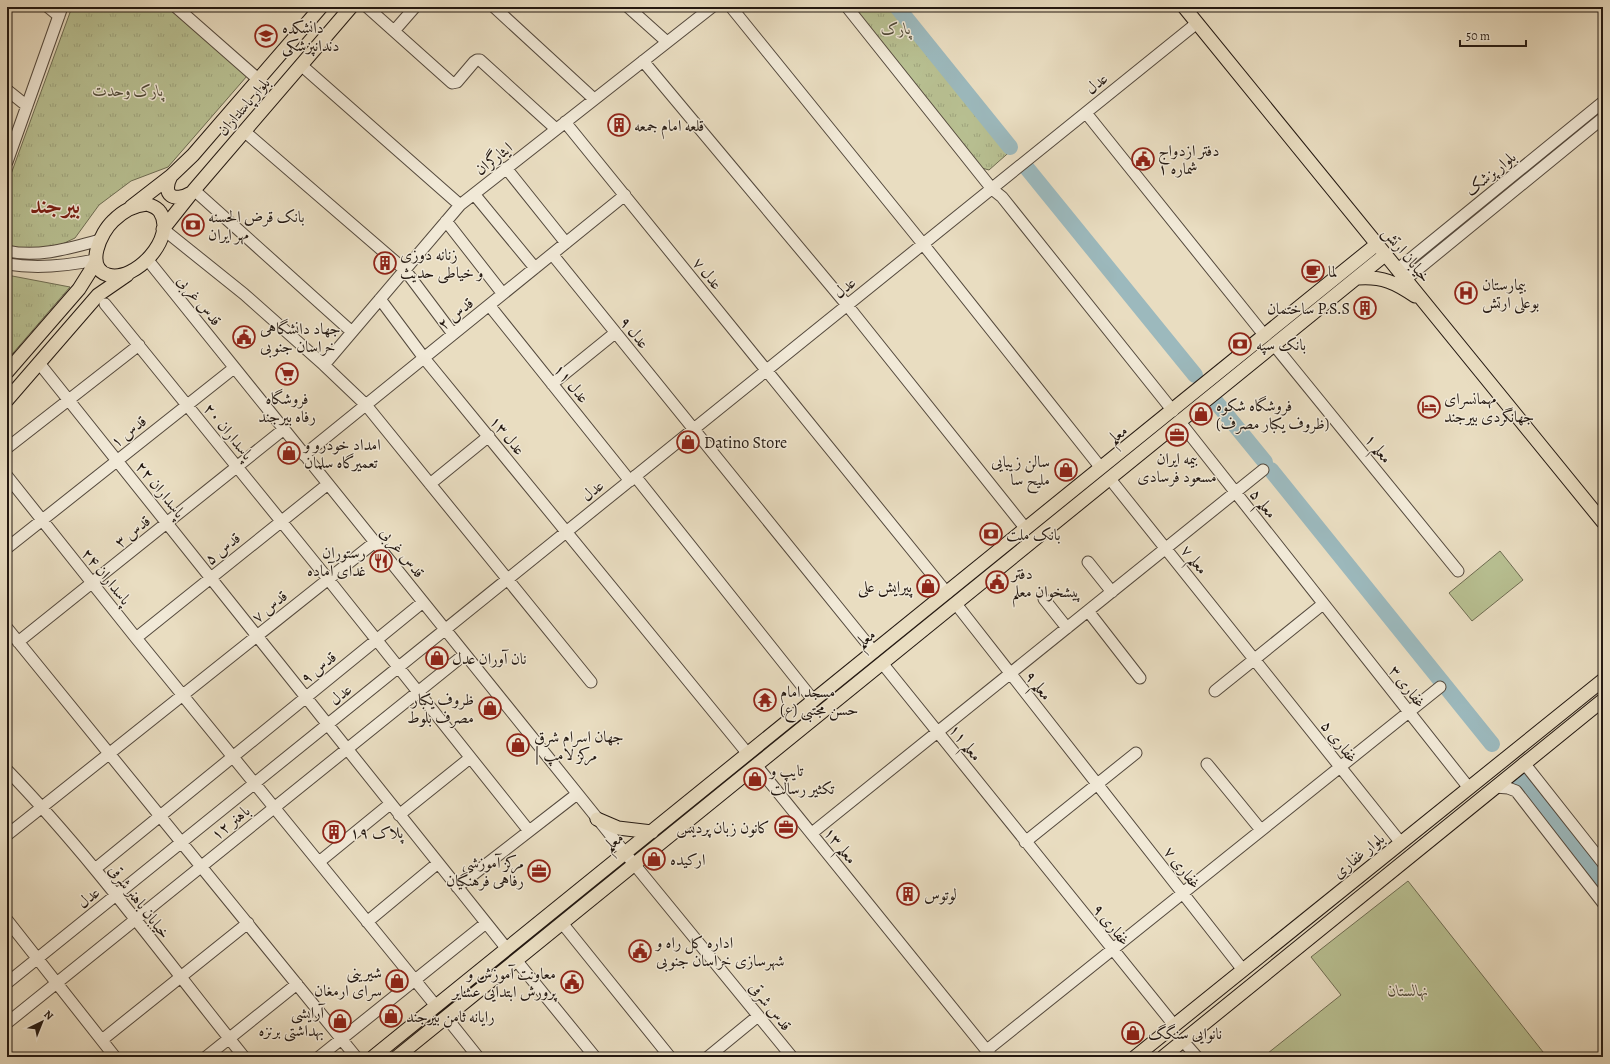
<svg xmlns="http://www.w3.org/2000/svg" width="1610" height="1064" font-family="Alegreya,Amiri,serif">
  <defs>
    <pattern id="park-tufts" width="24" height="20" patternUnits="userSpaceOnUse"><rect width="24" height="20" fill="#b8c092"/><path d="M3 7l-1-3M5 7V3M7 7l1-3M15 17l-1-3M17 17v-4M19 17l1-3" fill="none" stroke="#9ea47d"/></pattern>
  </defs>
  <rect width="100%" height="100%" fill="#e9ddc1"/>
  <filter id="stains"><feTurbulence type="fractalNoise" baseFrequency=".005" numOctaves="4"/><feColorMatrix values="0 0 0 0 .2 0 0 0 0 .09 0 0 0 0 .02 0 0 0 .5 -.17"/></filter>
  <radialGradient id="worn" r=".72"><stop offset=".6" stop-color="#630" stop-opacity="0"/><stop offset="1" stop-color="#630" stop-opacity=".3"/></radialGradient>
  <path fill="#b8c092" stroke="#6e6c52" d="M 1500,551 L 1523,580 L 1472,621 L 1449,593 Z
    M 1408,881 L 1547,1057 L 1263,1057 L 1341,995 L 1311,957 Z"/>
  <path fill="url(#park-tufts)" stroke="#6e6c52" d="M 72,7 L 167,7 L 247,76 L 168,167 L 131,181 L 99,205 L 75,238 L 58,246 L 39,250 L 7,246 L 7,185 Z
    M 853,7 L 905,7 L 1014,148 L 989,170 L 982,168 Z
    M 7,275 L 70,287 L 7,360 Z"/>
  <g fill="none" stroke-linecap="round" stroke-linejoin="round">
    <path stroke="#9cb9bd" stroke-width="16" d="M 897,7 L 1010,147
      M 1026,167 L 1195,375
      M 1216,402 L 1265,462
      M 1271,470 L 1492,744
      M 1520,780 L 1603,884"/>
    <g stroke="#54493d" stroke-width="13">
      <path id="minor" d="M 48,7 L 59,16
        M 176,7 L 258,79
        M 367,7 L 452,83 L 457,82 L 474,62 L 477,60 L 480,60 L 556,129
        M 494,7 L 594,99
        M 628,7 L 667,42
        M 731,7 L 923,244 L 1101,468
        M 847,7 L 992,189 L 1002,197 L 1173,411
        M 394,31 L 415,7
        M 643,61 L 847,305 L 1026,529
        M 301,65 L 460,205
        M 7,90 L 27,106
        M 1086,113 L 1265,336
        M 565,122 L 947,593
        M 244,131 L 405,270 L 453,334
        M 7,162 L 62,7
        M 506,168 L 566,243
        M 194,190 L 352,332
        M 474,194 L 535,268
        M 446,221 L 503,294
        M 163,229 L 244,294 L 324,365 L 366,405 L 591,682
        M 7,251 C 38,258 70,248 100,240
        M 552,254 L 874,652
        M 147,259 L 634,864 L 792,1057
        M 7,264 C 37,269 66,266 95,260
        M 1398,269 L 1603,102
        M 1406,279 L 1603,118
        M 380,299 L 424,358 L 748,754
        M 105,304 L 328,579 L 529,831
        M 489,305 L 630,481
        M 1274,345 L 1458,571
        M 39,363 L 507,949
        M 324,365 L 460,205 L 712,7
        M 552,384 L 615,333
        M 1180,422 L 1469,788
        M 7,448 L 139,345
        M 304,455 L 625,195
        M 7,476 L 136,638 L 436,1006
        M 635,476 L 814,701
        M 1110,479 L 1401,843
        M 430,484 L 489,436
        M 7,548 L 234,368
        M 1088,562 L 1112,592
        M 1044,599 L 1067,628
        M 956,604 L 1243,970
        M 1088,611 L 1140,678
        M 7,628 L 356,1057
        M 136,638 L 328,484
        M 18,642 L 284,429
        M 882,663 L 1174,1025
        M 1215,691 L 1323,604
        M 1524,763 L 1603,863
        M 1207,764 L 1261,830
        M 756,765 L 992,1057
        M 7,770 C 93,859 166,960 244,1057
        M 1495,787 L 1508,788 L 1516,791 L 1603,903
        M 399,815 L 470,758
        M 812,833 L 1263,470
        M 7,835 L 375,542
        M 1025,842 L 1136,753
        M 319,862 L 390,804
        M 95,869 L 423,602
        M 457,887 L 577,794
        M 7,920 L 115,1057
        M 367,922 L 438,863
        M 562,923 L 670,1057
        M 516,960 L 595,1057
        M 7,983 L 1197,23
        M 446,1017 L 478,1057
        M 7,1023 L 465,654
        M 102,1040 L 248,923
        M 1183,1041 L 1197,1057
        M 987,1050 L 1440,687
        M 206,1057 L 297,984
        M 319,1057 L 486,923
        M 708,1057 L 758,1016"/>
    </g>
    <g stroke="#231811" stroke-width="15">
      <path id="major" d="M 1184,7 L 1603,522
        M 171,176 C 161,195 174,203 191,193
        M 147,204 C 152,206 157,207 160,212 C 177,237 135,283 108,275 C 84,268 101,232 113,221 C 123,211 134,205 147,204 Z
        M 131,207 L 171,176 L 193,155 L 321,7
        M 163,229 L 194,190 L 351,7
        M 1358,278 C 1382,276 1396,283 1415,296
        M 7,372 L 79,289 L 96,262
        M 7,400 L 98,295 L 127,275
        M 597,819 L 618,828 L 652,832
        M 373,1057 L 1377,244
        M 397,1057 L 1386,254
        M 1135,1057 L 1603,680
        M 1163,1057 L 1603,700"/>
    </g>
    <use href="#minor" stroke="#f1e9d7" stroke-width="11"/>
    <use href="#major" stroke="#e9ddc1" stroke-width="13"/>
  </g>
  <defs>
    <g id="university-ring" transform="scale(1.15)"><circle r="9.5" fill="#f1e9d7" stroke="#8f2418" stroke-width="1.5"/><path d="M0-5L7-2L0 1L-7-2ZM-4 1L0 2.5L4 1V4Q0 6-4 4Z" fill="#8f2418"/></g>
    <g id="building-ring" transform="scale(1.15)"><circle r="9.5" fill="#f1e9d7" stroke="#8f2418" stroke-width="1.5"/><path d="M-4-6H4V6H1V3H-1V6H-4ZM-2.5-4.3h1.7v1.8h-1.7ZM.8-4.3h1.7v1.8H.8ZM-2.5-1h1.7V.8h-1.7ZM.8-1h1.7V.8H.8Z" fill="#8f2418"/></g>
    <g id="civic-ring" transform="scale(1.15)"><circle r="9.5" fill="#f1e9d7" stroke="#8f2418" stroke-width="1.5"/><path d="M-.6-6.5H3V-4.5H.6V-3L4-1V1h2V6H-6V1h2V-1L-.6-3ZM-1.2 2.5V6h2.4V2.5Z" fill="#8f2418"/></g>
    <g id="bank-ring" transform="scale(1.15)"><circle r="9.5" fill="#f1e9d7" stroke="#8f2418" stroke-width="1.5"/><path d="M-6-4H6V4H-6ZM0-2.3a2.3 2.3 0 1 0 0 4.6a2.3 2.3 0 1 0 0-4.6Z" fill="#8f2418"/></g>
    <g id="cafe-ring" transform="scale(1.15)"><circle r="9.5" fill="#f1e9d7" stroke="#8f2418" stroke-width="1.5"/><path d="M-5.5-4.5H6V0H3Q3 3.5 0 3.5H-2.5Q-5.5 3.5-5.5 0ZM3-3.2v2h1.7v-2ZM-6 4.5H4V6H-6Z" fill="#8f2418"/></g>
    <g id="hospital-ring" transform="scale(1.15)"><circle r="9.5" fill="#f1e9d7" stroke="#8f2418" stroke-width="1.5"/><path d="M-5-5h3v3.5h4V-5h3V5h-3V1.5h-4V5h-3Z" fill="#8f2418"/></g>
    <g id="supermarket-ring" transform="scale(1.15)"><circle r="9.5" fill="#f1e9d7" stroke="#8f2418" stroke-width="1.5"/><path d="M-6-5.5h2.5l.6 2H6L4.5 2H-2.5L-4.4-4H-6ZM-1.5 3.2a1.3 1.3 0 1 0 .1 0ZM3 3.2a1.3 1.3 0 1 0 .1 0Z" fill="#8f2418"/></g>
    <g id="hotel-ring" transform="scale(1.15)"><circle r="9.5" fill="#f1e9d7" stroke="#8f2418" stroke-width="1.5"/><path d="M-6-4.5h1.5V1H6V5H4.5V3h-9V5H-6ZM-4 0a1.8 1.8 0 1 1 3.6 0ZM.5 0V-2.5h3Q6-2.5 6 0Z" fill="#8f2418"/></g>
    <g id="shop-ring" transform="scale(1.15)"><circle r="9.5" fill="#f1e9d7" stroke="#8f2418" stroke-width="1.5"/><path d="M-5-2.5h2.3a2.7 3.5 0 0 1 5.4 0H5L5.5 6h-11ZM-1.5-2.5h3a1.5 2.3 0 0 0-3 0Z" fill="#8f2418"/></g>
    <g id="office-ring" transform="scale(1.15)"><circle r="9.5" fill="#f1e9d7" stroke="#8f2418" stroke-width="1.5"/><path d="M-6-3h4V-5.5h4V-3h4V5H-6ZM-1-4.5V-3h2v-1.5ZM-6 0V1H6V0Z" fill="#8f2418"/></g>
    <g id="restaurant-ring" transform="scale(1.15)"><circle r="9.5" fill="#f1e9d7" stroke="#8f2418" stroke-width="1.5"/><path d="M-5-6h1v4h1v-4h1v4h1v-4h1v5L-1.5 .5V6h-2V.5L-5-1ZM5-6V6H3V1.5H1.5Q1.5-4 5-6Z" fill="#8f2418"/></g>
    <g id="temple-ring" transform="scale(1.15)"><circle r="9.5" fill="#f1e9d7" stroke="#8f2418" stroke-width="1.5"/><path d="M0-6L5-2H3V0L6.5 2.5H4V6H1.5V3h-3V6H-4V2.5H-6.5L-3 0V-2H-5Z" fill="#8f2418"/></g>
  </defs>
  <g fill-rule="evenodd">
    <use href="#university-ring" x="266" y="36"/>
    <use href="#building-ring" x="619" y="125"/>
    <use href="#civic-ring" x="1143" y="159"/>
    <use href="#bank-ring" x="193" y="225"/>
    <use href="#building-ring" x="385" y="263"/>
    <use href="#cafe-ring" x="1313" y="271"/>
    <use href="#hospital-ring" x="1466" y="293"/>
    <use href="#building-ring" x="1365" y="308"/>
    <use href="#civic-ring" x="244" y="337"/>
    <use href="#bank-ring" x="1240" y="344"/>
    <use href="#supermarket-ring" x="287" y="374"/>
    <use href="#hotel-ring" x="1429" y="407"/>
    <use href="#shop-ring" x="1201" y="414"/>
    <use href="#office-ring" x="1177" y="435"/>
    <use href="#shop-ring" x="688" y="442"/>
    <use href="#shop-ring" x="289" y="453"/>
    <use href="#shop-ring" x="1066" y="470"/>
    <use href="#bank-ring" x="991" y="534"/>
    <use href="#restaurant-ring" x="381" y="561"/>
    <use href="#civic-ring" x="997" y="582"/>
    <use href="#shop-ring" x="928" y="586"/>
    <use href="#shop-ring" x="437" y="658"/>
    <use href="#temple-ring" x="765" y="700"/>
    <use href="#shop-ring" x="490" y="708"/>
    <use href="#shop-ring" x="518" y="745"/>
    <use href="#shop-ring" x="755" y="779"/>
    <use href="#office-ring" x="786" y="827"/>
    <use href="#building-ring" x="334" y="832"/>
    <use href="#shop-ring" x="654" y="859"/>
    <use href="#office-ring" x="539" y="871"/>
    <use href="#building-ring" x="908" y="894"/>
    <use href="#civic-ring" x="640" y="951"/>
    <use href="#shop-ring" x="397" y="981"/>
    <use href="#civic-ring" x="572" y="982"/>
    <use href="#shop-ring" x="391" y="1016"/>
    <use href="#shop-ring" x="340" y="1021"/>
    <use href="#shop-ring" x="1133" y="1033"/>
  </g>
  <g text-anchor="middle" stroke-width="3" stroke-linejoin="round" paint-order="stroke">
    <g font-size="16" fill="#231811" stroke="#f1e9d7" text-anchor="start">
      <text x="282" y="33">دانشکده<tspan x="282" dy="18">دندانپزشکی</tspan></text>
      <text x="634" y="131">قلعه امام جمعه</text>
      <text x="1158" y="156">دفتر ازدواج<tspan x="1158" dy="18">شماره ۱</tspan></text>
      <text x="208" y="222">بانک قرض الحسنه<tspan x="208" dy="18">مهر ایران</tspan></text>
      <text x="400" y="260">زنانه دوزی<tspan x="400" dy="18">و خیاطی حدیث</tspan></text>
      <text x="1328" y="277">لما</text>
      <text x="1482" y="290">بیمارستان<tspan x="1482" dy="18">بوعلی ارتش</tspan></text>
      <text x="1350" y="314" text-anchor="end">ساختمان P.S.S</text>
      <text x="260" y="334">جهاد دانشگاهی<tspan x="260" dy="18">خراسان جنوبی</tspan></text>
      <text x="1256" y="350">بانک سپه</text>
      <text x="287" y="404" text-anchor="middle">فروشگاه<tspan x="287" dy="18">رفاه بیرجند</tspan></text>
      <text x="1444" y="404">مهمانسرای<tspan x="1444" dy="18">جهانگردی بیرجند</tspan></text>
      <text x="1216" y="411">فروشگاه شکوه<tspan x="1216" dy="18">(ظروف یکبار مصرف)</tspan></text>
      <text x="704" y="448">Datino Store</text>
      <text x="304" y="450">امداد خودرو و<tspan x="304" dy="18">تعمیرگاه سلمان</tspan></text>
      <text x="1177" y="464" text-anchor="middle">بیمه ایران<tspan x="1177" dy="18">مسعود فرسادی</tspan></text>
      <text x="1050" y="467" text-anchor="end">سالن زیبایی<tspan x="1050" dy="18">ملیح سا</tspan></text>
      <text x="1006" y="540">بانک ملت</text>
      <text x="366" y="558" text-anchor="end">رستوران<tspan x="366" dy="18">غدای آماده</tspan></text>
      <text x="1012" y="579">دفتر<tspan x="1012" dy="18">پیشخوان معلم</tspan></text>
      <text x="912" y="592" text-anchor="end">پیرایش علی</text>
      <text x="452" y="664">نان آوران عدل</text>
      <text x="780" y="697">مسجد امام<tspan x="780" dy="18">حسن مجتبی (ع)</tspan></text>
      <text x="474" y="705" text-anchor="end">ظروف یکبار<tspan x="474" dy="18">مصرف بلوط</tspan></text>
      <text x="534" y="742">جهان اسرام شرق<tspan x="534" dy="18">| مرکز لامپ</tspan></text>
      <text x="770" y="776">تایپ و<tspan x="770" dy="18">تکثیر رسالت</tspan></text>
      <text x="770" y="833" text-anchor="end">کانون زبان پردیس</text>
      <text x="350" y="838">پلاک ۱۹</text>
      <text x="670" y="865">ارکیده</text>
      <text x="524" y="868" text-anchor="end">مرکز آموزشی<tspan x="524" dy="18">رفاهی فرهنگیان</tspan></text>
      <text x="924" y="900">لوتوس</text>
      <text x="656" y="948">اداره کل راه و<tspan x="656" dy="18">شهرسازی خراسان جنوبی</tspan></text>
      <text x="382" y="978" text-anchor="end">شیرینی<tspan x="382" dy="18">سرای ارمغان</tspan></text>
      <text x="556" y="979" text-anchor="end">معاونت آموزش و<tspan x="556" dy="18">پرورش ابتدایی عشایر</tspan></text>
      <text x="324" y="1018" text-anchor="end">آرایشی<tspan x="324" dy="18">بهداشتی برنزه</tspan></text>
      <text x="406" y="1022">رایانه ثامن بیرجند</text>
      <text x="1148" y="1039">نانوایی سنگگ</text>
    </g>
    <g font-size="16" font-style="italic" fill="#504a38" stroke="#f1e9d7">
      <text x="896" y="34">پارک</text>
      <text x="128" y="96">پارک وحدت</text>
      <text x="1408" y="996">نهالستان</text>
    </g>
    <g font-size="16" fill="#231811" stroke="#f1e9d7">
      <text transform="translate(1096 83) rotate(-39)" y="6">عدل</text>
      <text transform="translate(243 106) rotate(-49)" y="6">بلوار پاسداران</text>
      <text transform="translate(493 158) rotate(-38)" y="6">ایثارگران</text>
      <text transform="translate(1490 173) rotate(-39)" y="6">بلوار پزشک</text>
      <text transform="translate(1407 254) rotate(51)" y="6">خیابان ارتش</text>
      <text transform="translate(708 273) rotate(51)" y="6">عدل ۷</text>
      <text transform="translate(844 287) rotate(-39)" y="6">عدل</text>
      <text transform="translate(200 300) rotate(51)" y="6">قدس غربی</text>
      <text transform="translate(455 313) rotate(-39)" y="6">قدس ۲</text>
      <text transform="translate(635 332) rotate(51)" y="6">عدل ۹</text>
      <text transform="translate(572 383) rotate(51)" y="6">عدل ۱۱</text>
      <text transform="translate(128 431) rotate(-38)" y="6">قدس ۱</text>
      <text transform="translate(229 431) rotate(51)" y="6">پاسداران ۲۰</text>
      <text transform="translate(1117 434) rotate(-39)" y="6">معلم</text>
      <text transform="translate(508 435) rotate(51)" y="6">عدل ۱۳</text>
      <text transform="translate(1379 448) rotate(51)" y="6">معلم ۱</text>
      <text transform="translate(161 489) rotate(51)" y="6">پاسداران ۲۲</text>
      <text transform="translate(592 490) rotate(-39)" y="6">عدل</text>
      <text transform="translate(1264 503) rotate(52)" y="6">معلم ۵</text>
      <text transform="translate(132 531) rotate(-39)" y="6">قدس ۳</text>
      <text transform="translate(222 548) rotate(-39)" y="6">قدس ۵</text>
      <text transform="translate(403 552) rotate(51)" y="6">قدس غربی</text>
      <text transform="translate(1195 559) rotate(51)" y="6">معلم ۷</text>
      <text transform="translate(107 576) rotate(51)" y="6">پاسداران ۲۴</text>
      <text transform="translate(269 606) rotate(-39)" y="6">قدس ۷</text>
      <text transform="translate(865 638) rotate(-39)" y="6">معلم</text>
      <text transform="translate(318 667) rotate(-39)" y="6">قدس ۹</text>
      <text transform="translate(1039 685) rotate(52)" y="6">معلم ۹</text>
      <text transform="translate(1408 686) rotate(52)" y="6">غفاری ۳</text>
      <text transform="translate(340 694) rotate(-39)" y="6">عدل</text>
      <text transform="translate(1340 741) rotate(52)" y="6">غفاری ۵</text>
      <text transform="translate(966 742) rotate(51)" y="6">معلم ۱۱</text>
      <text transform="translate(230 822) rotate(-39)" y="6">باهنر ۱۲</text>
      <text transform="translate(613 841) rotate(-39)" y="6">معلم</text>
      <text transform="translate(841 845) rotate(51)" y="6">معلم ۱۳</text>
      <text transform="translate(1358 855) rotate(-39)" y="6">بلوار غفاری</text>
      <text transform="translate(1183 867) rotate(52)" y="6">غفاری ۷</text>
      <text transform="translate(88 897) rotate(-39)" y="6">عدل</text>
      <text transform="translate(140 901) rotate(52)" y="6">خیابان باهنر شرقی</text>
      <text transform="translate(1112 924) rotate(51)" y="6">غفاری ۹</text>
      <text transform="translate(771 1006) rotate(51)" y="6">قدس شرقی</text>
    </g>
    <g font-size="24" font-weight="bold" fill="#7a1f14" stroke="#f1e9d7">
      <text x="55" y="213">بیرجند</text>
    </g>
  </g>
  <rect width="1610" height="1064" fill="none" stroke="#e9ddc1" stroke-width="24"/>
  <rect x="8" y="8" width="1594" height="1048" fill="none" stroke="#231811" stroke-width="2"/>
  <rect x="12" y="12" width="1586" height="1040" fill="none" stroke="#231811"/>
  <g transform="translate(42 1022) rotate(43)" stroke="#f1e9d7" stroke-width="3" paint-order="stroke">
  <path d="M0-3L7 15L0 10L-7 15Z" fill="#231811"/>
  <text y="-6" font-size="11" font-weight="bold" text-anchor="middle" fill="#231811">N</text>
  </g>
  <path d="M1460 40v6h66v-6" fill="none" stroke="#231811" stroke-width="2"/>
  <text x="1466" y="40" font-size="12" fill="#231811" stroke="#f1e9d7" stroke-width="3" paint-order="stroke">50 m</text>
  <rect width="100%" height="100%" filter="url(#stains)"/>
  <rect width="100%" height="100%" fill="url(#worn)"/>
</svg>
